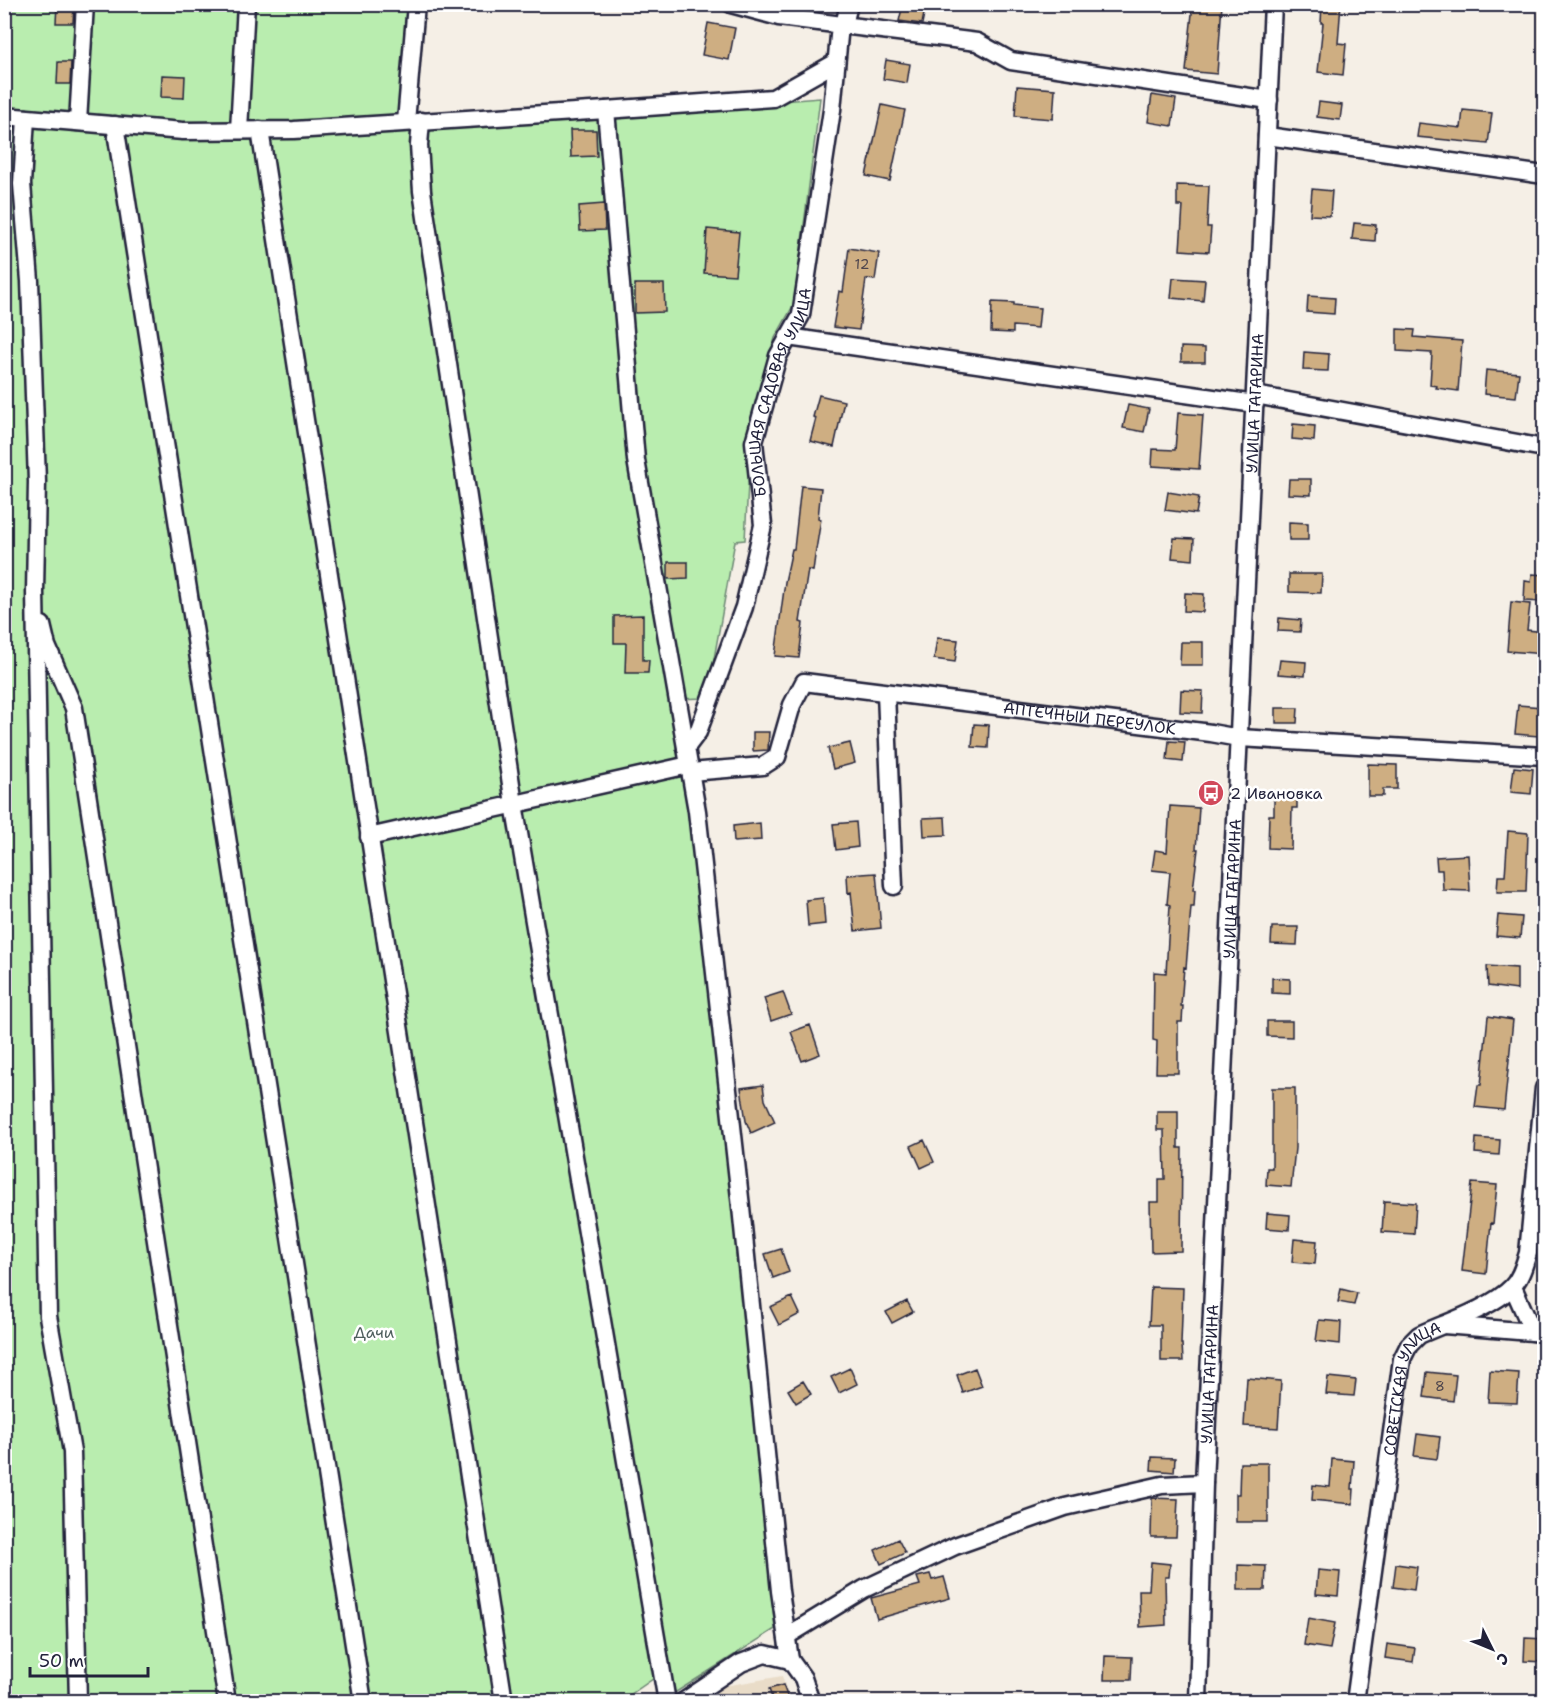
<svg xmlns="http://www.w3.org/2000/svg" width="1549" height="1706" font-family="'Shantell Sans',sans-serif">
  <rect width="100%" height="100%" fill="#f5efe6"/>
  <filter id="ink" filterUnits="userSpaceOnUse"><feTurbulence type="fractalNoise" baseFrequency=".0167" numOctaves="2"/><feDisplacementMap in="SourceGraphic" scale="12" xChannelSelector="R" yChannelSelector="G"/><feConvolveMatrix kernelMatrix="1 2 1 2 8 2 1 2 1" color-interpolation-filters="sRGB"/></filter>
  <g filter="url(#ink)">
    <path fill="#e9dcc8" d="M 782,1676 L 790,1701 L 702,1702 L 724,1686 Z"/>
    <path fill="#b9edaf" stroke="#6e8875" stroke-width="1.5" d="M 5,5 L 410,5 L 400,131 L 820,98 L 794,304 L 775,338 L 751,428 L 745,540 L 735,541 L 707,698 L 672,699 L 684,771 L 740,1279 L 775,1629 L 673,1694 L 666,1670 L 621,1701 L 5,1702 Z"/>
    <path fill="#ceae82" stroke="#22223b" stroke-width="1.5" d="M 57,4 L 74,4 L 73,23 L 56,23 Z
      M 903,4 L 926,4 L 922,24 L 899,21 Z
      M 1193,4 L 1222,4 L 1217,74 L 1186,71 Z
      M 1322,4 L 1341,4 L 1338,43 L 1346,44 L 1343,75 L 1318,72 L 1323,23 L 1321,23 Z
      M 708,23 L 735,28 L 729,60 L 702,55 Z
      M 886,60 L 910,64 L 907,83 L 883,79 Z
      M 58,62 L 71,62 L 70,84 L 57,84 Z
      M 162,75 L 185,76 L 184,98 L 161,97 Z
      M 1017,86 L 1055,89 L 1053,119 L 1015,116 Z
      M 1152,95 L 1176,99 L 1172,126 L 1148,122 Z
      M 1319,102 L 1342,105 L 1340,120 L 1317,117 Z
      M 882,105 L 905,110 L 890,181 L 866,176 Z
      M 1463,110 L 1492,113 L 1488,144 L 1417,137 L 1419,123 L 1461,128 Z
      M 570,130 L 596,130 L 597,156 L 571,157 Z
      M 1177,185 L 1209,186 L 1207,227 L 1211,227 L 1209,252 L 1180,250 L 1183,206 L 1177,206 Z
      M 1312,189 L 1332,191 L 1330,216 L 1310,215 Z
      M 604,204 L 605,230 L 580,231 L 579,206 Z
      M 1354,223 L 1376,225 L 1375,241 L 1352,239 Z
      M 707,229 L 739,232 L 735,275 L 704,273 Z
      M 849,248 L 879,253 L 875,280 L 866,279 L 859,330 L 833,327 L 839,291 L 843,292 Z
      M 1173,278 L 1205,280 L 1203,301 L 1171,298 Z
      M 635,284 L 664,284 L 665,312 L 635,313 Z
      M 1308,296 L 1335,298 L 1334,314 L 1307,312 Z
      M 992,302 L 1014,303 L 1014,305 L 1040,308 L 1038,328 L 1013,326 L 1013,333 L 991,332 Z
      M 1397,329 L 1415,330 L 1414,337 L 1462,341 L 1458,391 L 1436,388 L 1437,386 L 1430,385 L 1432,353 L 1397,351 Z
      M 1181,347 L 1205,348 L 1205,362 L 1181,362 Z
      M 1304,352 L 1329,354 L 1328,371 L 1303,370 Z
      M 1486,370 L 1519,373 L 1516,397 L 1484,394 Z
      M 819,395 L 844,401 L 834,447 L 810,441 L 816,418 L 813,417 Z
      M 1128,405 L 1149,409 L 1144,432 L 1123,428 Z
      M 1178,413 L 1203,415 L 1199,469 L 1152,466 L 1153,449 L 1175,450 Z
      M 1293,424 L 1315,426 L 1314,441 L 1292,439 Z
      M 1289,479 L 1311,479 L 1311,495 L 1288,494 Z
      M 801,486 L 821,488 L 818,518 L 821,519 L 815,556 L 813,571 L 808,570 L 800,622 L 803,623 L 799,658 L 775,656 L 785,582 L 792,549 L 794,549 Z
      M 1168,492 L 1199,497 L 1196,514 L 1165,510 Z
      M 1289,522 L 1308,523 L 1308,540 L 1289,540 Z
      M 1174,538 L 1194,539 L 1193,560 L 1172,558 Z
      M 668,562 L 688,562 L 688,578 L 668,579 Z
      M 1289,574 L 1322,574 L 1321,593 L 1289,592 Z
      M 1532,574 L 1545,575 L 1545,602 L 1524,601 L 1525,581 L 1531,582 Z
      M 1185,593 L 1204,594 L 1203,612 L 1184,611 Z
      M 1511,602 L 1530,604 L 1527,630 L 1545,632 L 1545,654 L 1507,651 Z
      M 643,615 L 643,660 L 649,660 L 648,673 L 625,673 L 626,643 L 614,643 L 614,616 Z
      M 1279,618 L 1301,620 L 1300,632 L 1278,631 Z
      M 937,638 L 958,640 L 955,662 L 934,659 Z
      M 1181,642 L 1203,642 L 1203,665 L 1180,665 Z
      M 1280,660 L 1306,662 L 1305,676 L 1278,674 Z
      M 1181,690 L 1203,691 L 1202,713 L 1180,712 Z
      M 1518,705 L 1542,707 L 1539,736 L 1515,734 Z
      M 1276,708 L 1298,708 L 1297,723 L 1276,723 Z
      M 974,724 L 989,725 L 988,748 L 972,747 Z
      M 753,732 L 769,732 L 768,750 L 753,751 Z
      M 1169,741 L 1185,742 L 1183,762 L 1167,760 Z
      M 850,743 L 855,763 L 833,769 L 828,748 Z
      M 1368,764 L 1397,765 L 1397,789 L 1383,789 L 1383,796 L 1368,796 Z
      M 1514,767 L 1533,769 L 1531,794 L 1511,792 Z
      M 1274,795 L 1297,795 L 1297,808 L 1292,808 L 1291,849 L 1268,848 L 1269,815 L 1274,815 Z
      M 1170,806 L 1199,808 L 1196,849 L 1198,849 L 1193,890 L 1195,890 L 1194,907 L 1191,907 L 1186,968 L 1184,967 L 1181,1006 L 1183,1006 L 1182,1022 L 1178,1022 L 1178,1073 L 1156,1073 L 1157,1041 L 1153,1040 L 1154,972 L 1166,973 L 1170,905 L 1167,904 L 1170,872 L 1152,870 L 1155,850 L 1167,852 Z
      M 945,817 L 946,835 L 924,836 L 923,818 Z
      M 856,822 L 858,847 L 836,850 L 833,824 Z
      M 760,823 L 761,840 L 734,842 L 733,826 Z
      M 1508,831 L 1528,833 L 1526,892 L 1497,892 L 1498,876 L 1505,876 Z
      M 1468,855 L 1470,891 L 1443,890 L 1442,870 L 1437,870 L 1436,857 Z
      M 876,873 L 881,928 L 855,931 L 851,892 L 848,893 L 847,875 Z
      M 823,898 L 825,924 L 808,926 L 806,900 Z
      M 1498,915 L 1522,917 L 1520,938 L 1496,936 Z
      M 1272,927 L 1298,927 L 1297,945 L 1271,944 Z
      M 1487,966 L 1517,968 L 1517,990 L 1488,986 Z
      M 1272,978 L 1290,979 L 1290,994 L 1272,993 Z
      M 783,992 L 791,1014 L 771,1021 L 764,998 Z
      M 1488,1016 L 1513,1020 L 1504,1110 L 1475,1107 L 1478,1085 L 1481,1085 Z
      M 1267,1021 L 1292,1021 L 1292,1037 L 1267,1036 Z
      M 810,1025 L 820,1054 L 802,1061 L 791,1032 Z
      M 763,1085 L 765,1100 L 775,1122 L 751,1133 L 746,1121 L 741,1088 Z
      M 1272,1088 L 1295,1088 L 1295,1148 L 1291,1187 L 1266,1185 L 1267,1168 L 1272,1168 Z
      M 1157,1111 L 1178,1111 L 1178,1148 L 1182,1148 L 1181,1251 L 1151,1252 L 1150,1202 L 1159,1202 L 1159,1179 L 1165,1179 L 1164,1130 L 1157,1130 Z
      M 1476,1138 L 1500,1140 L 1499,1155 L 1475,1153 Z
      M 924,1140 L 934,1162 L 921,1168 L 911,1146 Z
      M 1472,1183 L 1497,1185 L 1493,1224 L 1491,1223 L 1486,1274 L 1462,1271 Z
      M 1384,1201 L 1416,1203 L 1414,1234 L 1382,1232 Z
      M 1267,1213 L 1290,1215 L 1289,1230 L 1266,1228 Z
      M 1294,1239 L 1317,1241 L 1315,1264 L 1292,1262 Z
      M 781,1249 L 789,1272 L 773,1278 L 765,1254 Z
      M 1151,1287 L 1183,1288 L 1181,1344 L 1182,1344 L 1183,1361 L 1161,1361 L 1161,1325 L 1149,1325 Z
      M 1341,1289 L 1357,1293 L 1354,1305 L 1338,1302 Z
      M 792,1297 L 800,1314 L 779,1325 L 770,1307 Z
      M 907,1301 L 913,1312 L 892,1323 L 886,1312 Z
      M 1319,1320 L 1341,1322 L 1340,1344 L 1316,1341 Z
      M 850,1368 L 857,1384 L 839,1393 L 831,1377 Z
      M 975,1368 L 982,1386 L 963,1393 L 957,1375 Z
      M 1490,1371 L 1519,1373 L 1517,1403 L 1488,1402 Z
      M 1427,1372 L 1456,1375 L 1453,1401 L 1424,1397 Z
      M 1328,1377 L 1356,1380 L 1354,1396 L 1326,1394 Z
      M 1247,1378 L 1281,1381 L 1278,1428 L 1244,1426 Z
      M 803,1381 L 811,1394 L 796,1403 L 788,1390 Z
      M 1417,1434 L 1440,1437 L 1437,1459 L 1414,1456 Z
      M 1152,1457 L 1175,1458 L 1174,1472 L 1151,1470 Z
      M 1332,1459 L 1354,1461 L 1352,1489 L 1354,1489 L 1353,1504 L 1312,1500 L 1313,1485 L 1330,1487 Z
      M 1240,1463 L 1268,1463 L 1268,1522 L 1236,1522 L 1236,1494 L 1239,1494 Z
      M 1152,1498 L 1178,1499 L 1176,1537 L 1151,1537 Z
      M 898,1539 L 905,1553 L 881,1564 L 875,1550 Z
      M 1151,1562 L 1170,1564 L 1169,1577 L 1165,1577 L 1166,1625 L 1140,1627 L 1139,1590 L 1149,1590 Z
      M 1396,1564 L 1417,1567 L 1414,1590 L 1393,1587 Z
      M 1238,1565 L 1266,1566 L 1265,1590 L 1238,1590 Z
      M 1318,1570 L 1340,1572 L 1338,1596 L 1316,1594 Z
      M 930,1574 L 932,1580 L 944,1577 L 950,1598 L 877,1619 L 871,1598 L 920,1585 L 917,1577 Z
      M 1308,1618 L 1335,1623 L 1330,1649 L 1304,1645 Z
      M 1525,1638 L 1545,1639 L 1545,1662 L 1524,1661 Z
      M 1387,1644 L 1415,1648 L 1413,1662 L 1385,1658 Z
      M 1105,1656 L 1132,1657 L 1131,1680 L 1104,1680 Z
      M 783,1685 L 789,1701 L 773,1701 L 769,1689 Z"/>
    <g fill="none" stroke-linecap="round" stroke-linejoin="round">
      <g stroke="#22223b" stroke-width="21">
        <g id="minor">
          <path d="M 731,4 L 779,17 L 977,42 L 1011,61 L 1269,100"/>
          <path d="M 844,25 L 849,4"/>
          <path d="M 606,110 L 636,460 L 697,811 L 741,1207 L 780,1591 L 790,1660"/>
          <path d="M 4,116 L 183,131 L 294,130 L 606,110 L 773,98 L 835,63"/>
          <path d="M 26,118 L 22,184 L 30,281 L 37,482 L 35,592 L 48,1316 L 72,1452 L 78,1702"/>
          <path d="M 421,121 L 419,145 L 422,191 L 514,804 L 667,1702"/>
          <path d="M 78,122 L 85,4"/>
          <path d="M 406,122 L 416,4"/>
          <path d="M 115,125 L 363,1702"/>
          <path d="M 239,130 L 246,4"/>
          <path d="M 260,130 L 504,1702"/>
          <path d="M 1267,136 L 1544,175"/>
          <path d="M 788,337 L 1255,404"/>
          <path d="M 1255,395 L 1544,448"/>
          <path d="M 42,625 L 47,646 L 74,708 L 227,1702"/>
          <path d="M 886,693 L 894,886"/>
          <path id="s1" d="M 686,748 L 698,732 L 744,607 L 763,525 L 754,442 L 778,356 L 801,315 L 832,110 L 840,25"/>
          <path id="s2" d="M 690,772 L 763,766 L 777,757 L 792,705 L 804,682 L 1211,733 L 1239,738 L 1544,756"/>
          <path d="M 369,837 L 689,765"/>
          <path d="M 1513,1287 L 1533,1332"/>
          <path d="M 1444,1325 L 1544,1333"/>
          <path d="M 787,1636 L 864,1589 L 955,1546 L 1065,1507 L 1162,1485 L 1204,1483"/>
          <path d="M 683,1702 L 741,1663 L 765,1654 L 790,1660 L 803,1678 L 811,1702"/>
          <path id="s3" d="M 1198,1702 L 1204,1483 L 1273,4"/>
          <path id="s4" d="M 1355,1702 L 1402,1359 L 1409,1345 L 1419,1335 C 1445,1323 1492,1308 1512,1287 C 1521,1278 1524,1265 1528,1253 L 1544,1088"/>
        </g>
      </g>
      <use href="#minor" stroke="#fff" stroke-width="16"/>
    </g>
  </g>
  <defs>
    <g id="bus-disc" transform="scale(1.35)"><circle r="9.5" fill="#d1495b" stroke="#fff"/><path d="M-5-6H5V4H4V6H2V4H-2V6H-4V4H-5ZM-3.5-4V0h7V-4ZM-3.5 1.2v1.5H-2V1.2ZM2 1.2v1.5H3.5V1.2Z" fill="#fff"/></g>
  </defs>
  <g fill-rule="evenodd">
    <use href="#bus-disc" x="1211" y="793"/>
  </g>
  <g text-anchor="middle" stroke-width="5" stroke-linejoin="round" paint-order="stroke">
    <g font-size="14" fill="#4d454d">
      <text x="862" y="269">12</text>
      <text x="1440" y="1391">8</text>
    </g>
    <g font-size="16" fill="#22223b" stroke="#fff">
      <text dy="6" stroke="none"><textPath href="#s1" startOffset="375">БОЛЬШАЯ САДОВАЯ УЛИЦА</textPath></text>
      <text dy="6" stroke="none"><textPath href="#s3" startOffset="1300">УЛИЦА ГАГАРИНА</textPath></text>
      <text dy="6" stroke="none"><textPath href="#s2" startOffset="458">АПТЕЧНЫЙ ПЕРЕУЛОК</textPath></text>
      <text dy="6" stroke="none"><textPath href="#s3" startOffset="814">УЛИЦА ГАГАРИНА</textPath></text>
      <text dy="6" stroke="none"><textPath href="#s3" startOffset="328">УЛИЦА ГАГАРИНА</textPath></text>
      <text dy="6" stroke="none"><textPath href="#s4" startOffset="324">СОВЕТСКАЯ УЛИЦА</textPath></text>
    </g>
    <g font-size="16" fill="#22223b" stroke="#fff" text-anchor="start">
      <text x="1230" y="799">2 Ивановка</text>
    </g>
    <g font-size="16" fill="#4f5f5e" stroke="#fff">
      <text x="374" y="1338">Дачи</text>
    </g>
  </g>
  <rect width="1549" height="1706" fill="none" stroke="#fff" stroke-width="24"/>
  <rect x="12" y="12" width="1525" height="1682" fill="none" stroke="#22223b" stroke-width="2" filter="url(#ink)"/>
  <g transform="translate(1492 1649) rotate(133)" stroke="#ffffff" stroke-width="4.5" paint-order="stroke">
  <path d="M0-4.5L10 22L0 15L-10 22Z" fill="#22223b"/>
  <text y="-9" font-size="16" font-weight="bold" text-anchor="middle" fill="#22223b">С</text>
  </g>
  <path d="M30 1667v9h118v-9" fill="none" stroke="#22223b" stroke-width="3"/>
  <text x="39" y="1667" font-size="18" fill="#22223b" stroke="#ffffff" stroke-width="4.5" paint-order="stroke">50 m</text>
</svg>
